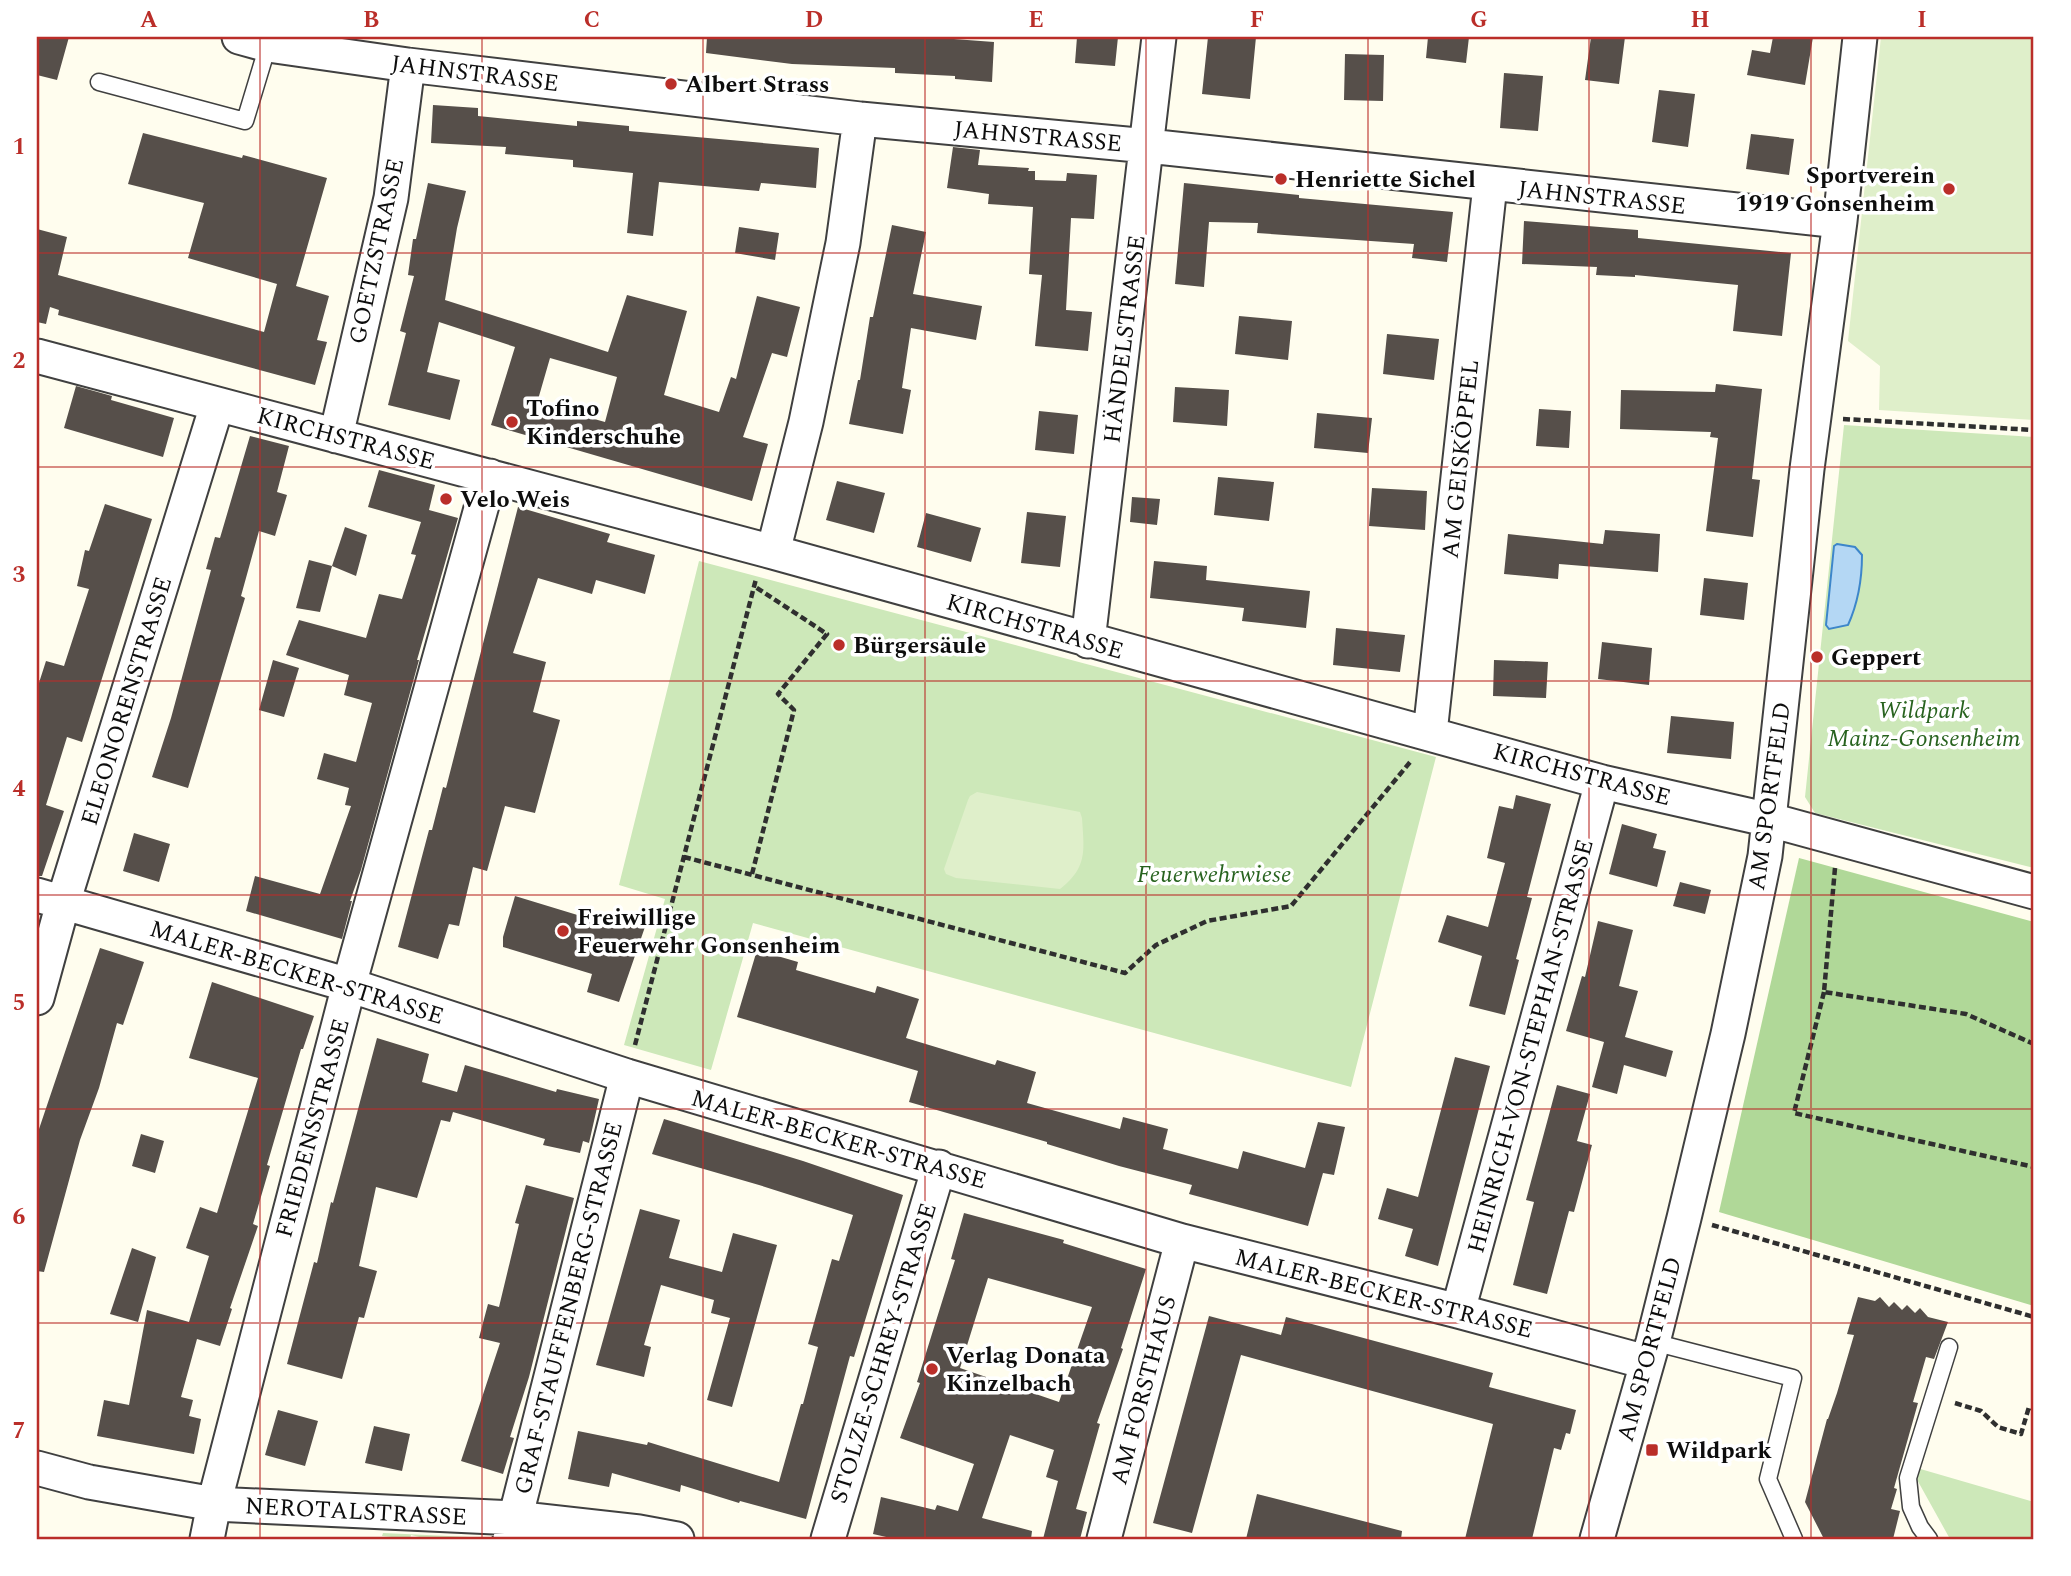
<svg xmlns="http://www.w3.org/2000/svg" width="2071" height="1576" font-family="Spectral,serif">
  <rect width="100%" height="100%" fill="#fffdee"/>
  <path fill="#cde8b9" d="M 1844,425 L 2034,437 L 2034,868 L 1815,813 L 1805,797 Z
    M 699,561 L 1436,757 L 1351,1087 L 753,923 L 711,1070 L 624,1045 L 665,899 L 619,885 Z
    M 1917,1468 L 2034,1502 L 2034,1539 L 1950,1539 L 1915,1476 Z
    M 383,1533 L 492,1538 L 494,1539 L 428,1539 L 411,1535 L 410,1539 L 382,1536 Z"/>
  <path fill="#b0d898" d="M 1799,858 L 2034,922 L 2034,1306 L 1719,1212 Z"/>
  <path fill="#dfefca" d="M 1881,37 L 2034,37 L 2034,420 L 1879,410 L 1880,366 L 1848,341 Z
    M 977,792 L 1080,812 L 1082,818 C 1084,850 1088,867 1060,889 L 956,878 L 946,874 L 944,869 L 968,800 L 970,796 Z"/>
  <path fill="#b4d7f4" stroke="#3d86ca" stroke-width="2" d="M 1837,544 L 1855,547 L 1862,555 C 1862,579 1858,603 1848,625 L 1829,629 L 1826,625 L 1834,546 Z"/>
  <path fill="#564f4a" fill-rule="evenodd" d="M 37,37 L 69,37 L 57,80 L 37,75 Z
    M 707,37 L 927,37 L 994,42 L 992,82 L 955,79 L 955,76 L 895,73 L 895,68 L 792,64 L 706,53 Z
    M 1077,37 L 1118,37 L 1115,66 L 1075,63 Z
    M 1208,37 L 1256,37 L 1250,99 L 1202,94 Z
    M 1428,37 L 1469,37 L 1466,63 L 1426,58 Z
    M 1591,37 L 1625,37 L 1619,84 L 1585,80 Z
    M 1773,37 L 1813,37 L 1805,85 L 1747,75 L 1752,50 L 1770,53 Z
    M 1345,54 L 1384,55 L 1383,101 L 1344,100 Z
    M 1504,73 L 1543,76 L 1538,131 L 1500,128 Z
    M 1659,90 L 1695,94 L 1688,147 L 1652,142 Z
    M 433,105 L 478,108 L 478,116 L 577,126 L 577,121 L 629,126 L 629,131 L 819,148 L 816,188 L 761,183 L 759,191 L 659,182 L 653,236 L 627,233 L 633,173 L 573,167 L 573,160 L 505,154 L 506,147 L 431,143 Z
    M 143,133 L 242,158 L 243,155 L 327,178 L 296,286 L 329,296 L 317,340 L 327,342 L 315,385 L 58,315 L 59,310 L 50,307 L 46,324 L 37,322 L 37,229 L 67,237 L 58,275 L 264,332 L 277,284 L 188,258 L 204,203 L 128,184 Z
    M 1751,134 L 1794,139 L 1789,175 L 1746,169 Z
    M 953,147 L 980,150 L 978,165 L 1029,168 L 1028,171 L 1035,171 L 1035,180 L 1066,181 L 1067,173 L 1097,175 L 1094,219 L 1071,218 L 1066,310 L 1092,312 L 1088,351 L 1035,346 L 1042,275 L 1029,274 L 1033,207 L 988,204 L 989,194 L 947,188 Z
    M 428,183 L 466,191 L 457,228 L 445,300 L 608,352 L 627,295 L 687,311 L 664,395 L 719,412 L 731,377 L 736,379 L 757,296 L 800,307 L 787,357 L 772,353 L 743,437 L 768,444 L 752,501 L 491,425 L 515,347 L 439,322 L 427,372 L 460,380 L 450,420 L 388,405 L 406,333 L 400,331 L 414,276 L 408,275 L 413,239 L 416,239 ZM 550,358 L 617,377 L 605,422 L 537,403 Z
    M 1184,183 L 1299,195 L 1299,198 L 1453,212 L 1447,262 L 1412,258 L 1414,244 L 1257,233 L 1258,223 L 1209,222 L 1204,287 L 1175,284 Z
    M 1524,221 L 1638,230 L 1638,238 L 1791,253 L 1782,336 L 1733,331 L 1738,285 L 1635,275 L 1635,277 L 1596,275 L 1597,267 L 1522,264 Z
    M 892,225 L 926,232 L 913,294 L 982,306 L 976,340 L 911,328 L 902,388 L 911,390 L 903,434 L 849,424 L 858,380 L 860,380 L 870,317 L 873,317 Z
    M 739,227 L 779,233 L 775,260 L 735,253 Z
    M 1239,316 L 1292,321 L 1288,360 L 1235,354 Z
    M 1387,334 L 1439,339 L 1434,380 L 1383,374 Z
    M 1716,384 L 1762,389 L 1752,479 L 1760,480 L 1753,537 L 1706,531 L 1718,438 L 1710,437 L 1711,432 L 1620,429 L 1621,390 L 1715,392 Z
    M 76,386 L 112,396 L 111,400 L 174,418 L 163,457 L 64,428 Z
    M 1175,387 L 1229,390 L 1227,426 L 1173,422 Z
    M 1539,409 L 1571,411 L 1569,448 L 1536,446 Z
    M 1039,411 L 1078,415 L 1074,454 L 1035,450 Z
    M 1317,413 L 1372,418 L 1368,453 L 1314,448 Z
    M 250,436 L 289,446 L 277,492 L 287,495 L 275,536 L 259,531 L 241,596 L 245,598 L 188,788 L 152,777 L 171,718 L 211,570 L 206,569 L 215,537 L 220,538 Z
    M 379,470 L 435,485 L 429,510 L 458,518 L 417,660 L 419,660 L 361,870 L 350,901 L 352,901 L 342,939 L 246,911 L 255,876 L 320,894 L 351,806 L 345,805 L 349,788 L 317,779 L 324,753 L 356,762 L 372,703 L 344,695 L 349,675 L 286,655 L 299,620 L 366,638 L 379,594 L 402,599 L 416,555 L 411,554 L 421,522 L 368,507 Z
    M 1218,477 L 1274,482 L 1269,521 L 1214,515 Z
    M 837,481 L 885,493 L 874,533 L 826,520 Z
    M 1372,488 L 1427,491 L 1425,530 L 1369,526 Z
    M 1132,497 L 1160,499 L 1157,525 L 1130,522 Z
    M 105,504 L 152,519 L 82,742 L 67,737 L 46,805 L 64,811 L 42,876 L 37,876 L 37,689 L 46,661 L 64,666 L 89,589 L 77,586 L 85,550 L 89,551 Z
    M 518,507 L 610,534 L 607,542 L 655,555 L 645,594 L 596,580 L 592,594 L 538,578 L 513,653 L 546,662 L 533,712 L 560,720 L 535,813 L 505,806 L 487,871 L 473,867 L 459,926 L 449,924 L 438,959 L 398,947 L 429,830 L 432,830 L 443,787 L 446,788 Z
    M 1027,512 L 1066,516 L 1060,567 L 1021,563 Z
    M 926,513 L 981,528 L 971,562 L 917,547 Z
    M 345,527 L 367,535 L 356,576 L 332,566 Z
    M 1605,530 L 1660,534 L 1658,572 L 1559,564 L 1558,579 L 1504,574 L 1508,534 L 1603,544 Z
    M 309,560 L 332,566 L 320,612 L 296,608 Z
    M 1154,561 L 1207,566 L 1206,580 L 1310,591 L 1306,628 L 1242,621 L 1244,608 L 1150,598 Z
    M 1704,578 L 1748,583 L 1744,620 L 1700,615 Z
    M 1336,628 L 1405,635 L 1400,672 L 1333,665 Z
    M 1602,642 L 1652,648 L 1649,685 L 1598,679 Z
    M 273,660 L 299,668 L 284,717 L 259,710 Z
    M 1494,660 L 1548,662 L 1546,698 L 1493,696 Z
    M 1671,716 L 1734,722 L 1731,759 L 1667,753 Z
    M 1516,795 L 1551,804 L 1527,897 L 1532,898 L 1516,959 L 1519,960 L 1505,1015 L 1469,1006 L 1482,956 L 1438,942 L 1447,915 L 1488,927 L 1505,863 L 1487,858 L 1499,806 L 1513,809 Z
    M 1622,824 L 1657,834 L 1653,848 L 1666,851 L 1657,887 L 1609,874 Z
    M 134,833 L 170,844 L 159,882 L 123,871 Z
    M 1680,882 L 1711,890 L 1705,914 L 1673,906 Z
    M 515,896 L 607,924 L 610,912 L 646,924 L 619,1002 L 587,992 L 592,974 L 503,947 L 503,937 Z
    M 1598,921 L 1633,930 L 1619,986 L 1638,991 L 1625,1037 L 1673,1051 L 1666,1077 L 1624,1065 L 1617,1094 L 1592,1087 L 1604,1042 L 1566,1031 L 1582,976 L 1585,977 Z
    M 100,948 L 144,962 L 123,1025 L 117,1023 L 99,1088 L 80,1140 L 44,1272 L 37,1271 L 37,1135 Z
    M 757,950 L 798,962 L 796,970 L 875,993 L 877,986 L 919,999 L 906,1038 L 995,1065 L 997,1060 L 1036,1072 L 1027,1103 L 1120,1129 L 1123,1117 L 1168,1129 L 1163,1149 L 1238,1169 L 1243,1151 L 1305,1168 L 1318,1122 L 1345,1127 L 1334,1175 L 1323,1173 L 1308,1226 L 1189,1194 L 1192,1185 L 1119,1166 L 1047,1144 L 1047,1142 L 909,1102 L 918,1071 L 737,1017 Z
    M 212,982 L 314,1016 L 303,1049 L 301,1049 L 267,1165 L 270,1166 L 253,1224 L 258,1226 L 230,1308 L 232,1309 L 220,1346 L 197,1339 L 181,1397 L 193,1400 L 189,1416 L 201,1419 L 194,1454 L 97,1436 L 104,1400 L 129,1405 L 147,1310 L 189,1322 L 209,1256 L 186,1248 L 200,1207 L 217,1213 L 258,1078 L 189,1058 Z
    M 377,1038 L 429,1054 L 422,1082 L 457,1092 L 465,1065 L 556,1092 L 557,1089 L 599,1099 L 589,1143 L 583,1141 L 580,1153 L 543,1145 L 545,1139 L 453,1112 L 450,1122 L 441,1120 L 417,1198 L 376,1187 L 359,1266 L 377,1271 L 364,1318 L 359,1317 L 342,1379 L 287,1364 L 314,1262 L 317,1263 L 331,1202 L 333,1203 Z
    M 1455,1057 L 1490,1066 L 1438,1266 L 1405,1256 L 1413,1229 L 1378,1219 L 1387,1188 L 1418,1197 Z
    M 1557,1085 L 1590,1094 L 1577,1141 L 1592,1145 L 1574,1212 L 1569,1211 L 1547,1294 L 1513,1285 L 1534,1202 L 1526,1200 Z
    M 664,1119 L 803,1161 L 903,1195 L 854,1357 L 850,1356 L 806,1519 L 740,1501 L 739,1503 L 681,1485 L 680,1492 L 612,1473 L 609,1487 L 568,1479 L 578,1431 L 647,1445 L 648,1442 L 779,1482 L 801,1404 L 803,1404 L 818,1347 L 808,1344 L 832,1259 L 839,1261 L 853,1215 L 759,1185 L 652,1154 Z
    M 141,1134 L 164,1141 L 155,1173 L 132,1166 Z
    M 526,1185 L 574,1198 L 529,1377 L 510,1437 L 514,1438 L 503,1474 L 461,1461 L 500,1343 L 479,1338 L 488,1304 L 499,1307 L 519,1224 L 515,1223 Z
    M 640,1209 L 680,1220 L 669,1258 L 722,1272 L 733,1233 L 777,1245 L 732,1407 L 707,1400 L 730,1318 L 711,1313 L 714,1300 L 661,1285 L 644,1345 L 651,1347 L 644,1377 L 596,1365 Z
    M 964,1213 L 1064,1240 L 1063,1243 L 1146,1269 L 1121,1348 L 1123,1349 L 1097,1423 L 1100,1424 L 1076,1509 L 1087,1512 L 1080,1539 L 1043,1539 L 1058,1481 L 1046,1477 L 1054,1450 L 1010,1435 L 982,1518 L 1032,1531 L 1031,1539 L 895,1539 L 873,1534 L 881,1497 L 935,1510 L 937,1505 L 958,1511 L 974,1464 L 900,1438 L 920,1383 L 917,1382 L 955,1260 L 951,1259 ZM 988,1278 L 1092,1307 L 1059,1402 L 960,1368 Z
    M 132,1248 L 156,1257 L 138,1322 L 110,1314 Z
    M 1858,1297 L 1875,1301 L 1880,1297 L 1889,1307 L 1894,1302 L 1902,1310 L 1907,1305 L 1915,1313 L 1920,1308 L 1928,1317 L 1948,1322 L 1934,1359 L 1926,1357 L 1913,1402 L 1918,1403 L 1894,1488 L 1897,1489 L 1891,1509 L 1900,1511 L 1893,1539 L 1824,1539 L 1805,1502 L 1827,1419 L 1828,1419 L 1837,1393 L 1854,1335 L 1847,1334 Z
    M 1209,1316 L 1281,1335 L 1286,1317 L 1493,1373 L 1489,1387 L 1576,1410 L 1570,1434 L 1566,1433 L 1561,1450 L 1554,1448 L 1532,1539 L 1465,1539 L 1493,1424 L 1241,1355 L 1192,1533 L 1153,1523 Z
    M 278,1410 L 318,1421 L 305,1466 L 265,1455 Z
    M 374,1426 L 410,1434 L 402,1471 L 365,1463 Z
    M 1257,1494 L 1402,1531 L 1401,1539 L 1246,1539 Z"/>
  <g fill="none" stroke-linecap="round" stroke-linejoin="round">
    <g stroke="#404040" stroke-width="19">
      <path id="lane" d="M 99,82 L 245,121 L 268,45
        M 1653,1342 L 1793,1378 L 1768,1479 L 1794,1539
        M 1929,1539 L 1920,1527 L 1911,1507 L 1908,1478 L 1949,1347"/>
    </g>
    <g stroke="#404040" stroke-width="37">
      <path id="street" d="M 239,37 L 268,45 L 408,65 L 860,119 L 1148,146 L 1840,221
        M 37,356 L 773,552 L 1602,782 L 1770,820 L 2034,892
        M 336,436 L 391,198 L 408,65
        M 773,552 L 806,422 L 843,243 L 860,119
        M 1088,641 L 1159,37
        M 1430,733 L 1490,185
        M 37,895 L 349,985 L 627,1076 L 1182,1241 L 1458,1311 L 1646,1362
        M 37,998 L 63,903 L 217,405
        M 1458,1311 L 1602,782
        M 37,1468 L 89,1482 L 214,1504 L 514,1518 L 639,1532 L 677,1539
        M 207,1539 L 214,1504 L 349,985 L 490,476
        M 510,1539 L 627,1076
        M 828,1539 L 939,1167
        M 1104,1539 L 1182,1241
        M 1597,1539 L 1653,1342 L 1684,1218 L 1728,1034 L 1765,856 L 1807,469 L 1840,221 L 1860,37"/>
    </g>
    <path stroke="#2f2f2f" stroke-width="4.5" stroke-dasharray="7 3.5" stroke-linecap="butt" d="M 1843,419 L 2034,430
      M 684,857 L 1125,973 L 1156,945 L 1207,921 L 1291,906 L 1411,761
      M 1835,868 L 1824,992 L 1966,1014 L 2034,1044
      M 752,874 L 794,710 L 778,694 L 827,634 L 754,586
      M 1824,992 L 1794,1113 L 2034,1167
      M 635,1045 L 756,579
      M 1712,1225 L 2034,1317
      M 1955,1403 L 1981,1411 L 1998,1427 L 2021,1434 L 2029,1407 L 2034,1409"/>
    <use href="#lane" stroke="#fff" stroke-width="16"/>
    <use href="#street" stroke="#fff" stroke-width="33"/>
  </g>
  <path fill="none" stroke="#ba2e29" stroke-width="2" stroke-opacity="0.55" d="M 260,37 L 260,1539M 482,37 L 482,1539M 703,37 L 703,1539M 925,37 L 925,1539M 1146,37 L 1146,1539M 1368,37 L 1368,1539M 1589,37 L 1589,1539M 1811,37 L 1811,1539M 37,253 L 2034,253M 37,467 L 2034,467M 37,681 L 2034,681M 37,895 L 2034,895M 37,1109 L 2034,1109M 37,1323 L 2034,1323"/>
  <g fill="#ba2e29" stroke="#fff" stroke-width="2.5">
    <circle cx="671" cy="84" r="7"/>
    <circle cx="1281" cy="179" r="7"/>
    <circle cx="1949" cy="189" r="7"/>
    <circle cx="512" cy="422" r="7"/>
    <circle cx="446" cy="499" r="7"/>
    <circle cx="839" cy="645" r="7"/>
    <circle cx="1817" cy="657" r="7"/>
    <circle cx="563" cy="931" r="7"/>
    <circle cx="932" cy="1369" r="7"/>
    <rect x="1645" y="1443" width="14" height="14" rx="3.5"/>
  </g>
  <g text-anchor="middle" stroke-width="7" stroke-linejoin="round" paint-order="stroke">
    <g font-size="24" fill="#0d0d0d" stroke="#fff">
      <text transform="translate(475 73) rotate(7)" y="8">JAHNSTRASSE</text>
      <text transform="translate(1038 136) rotate(5)" y="8">JAHNSTRASSE</text>
      <text transform="translate(1602 197) rotate(6)" y="8">JAHNSTRASSE</text>
      <text transform="translate(376 251) rotate(-78)" y="8">GOETZSTRASSE</text>
      <text transform="translate(1124 339) rotate(-83)" y="8">HÄNDELSTRASSE</text>
      <text transform="translate(346 438) rotate(15)" y="8">KIRCHSTRASSE</text>
      <text transform="translate(1460 459) rotate(-84)" y="8">AM GEISKÖPFEL</text>
      <text transform="translate(1035 626) rotate(16)" y="8">KIRCHSTRASSE</text>
      <text transform="translate(126 701) rotate(-73)" y="8">ELEONORENSTRASSE</text>
      <text transform="translate(1582 774) rotate(15)" y="8">KIRCHSTRASSE</text>
      <text transform="translate(1769 796) rotate(-82)" y="8">AM SPORTFELD</text>
      <text transform="translate(297 972) rotate(17)" y="8">MALER-BECKER-STRASSE</text>
      <text transform="translate(1530 1046) rotate(-75)" y="8">HEINRICH-VON-STEPHAN-STRASSE</text>
      <text transform="translate(312 1128) rotate(-75)" y="8">FRIEDENSSTRASSE</text>
      <text transform="translate(839 1139) rotate(16)" y="8">MALER-BECKER-STRASSE</text>
      <text transform="translate(1384 1293) rotate(14)" y="8">MALER-BECKER-STRASSE</text>
      <text transform="translate(568 1308) rotate(-76)" y="8">GRAF-STAUFFENBERG-STRASSE</text>
      <text transform="translate(1649 1349) rotate(-75)" y="8">AM SPORTFELD</text>
      <text transform="translate(883 1353) rotate(-73)" y="8">STOLZE-SCHREY-STRASSE</text>
      <text transform="translate(1143 1390) rotate(-75)" y="8">AM FORSTHAUS</text>
      <text transform="translate(356 1511) rotate(3)" y="8">NEROTALSTRASSE</text>
    </g>
    <g font-size="24" font-weight="bold" fill="#0d0d0d" stroke="#fff" text-anchor="start">
      <text x="685" y="92">Albert Strass</text>
      <text x="1935" y="183" text-anchor="end">Sportverein<tspan x="1935" dy="28">1919 Gonsenheim</tspan></text>
      <text x="1295" y="187">Henriette Sichel</text>
      <text x="526" y="416">Tofino<tspan x="526" dy="28">Kinderschuhe</tspan></text>
      <text x="460" y="507">Velo Weis</text>
      <text x="853" y="653">Bürgersäule</text>
      <text x="1831" y="665">Geppert</text>
      <text x="577" y="925">Freiwillige<tspan x="577" dy="28">Feuerwehr Gonsenheim</tspan></text>
      <text x="946" y="1363">Verlag Donata<tspan x="946" dy="28">Kinzelbach</tspan></text>
      <text x="1666" y="1458">Wildpark</text>
    </g>
    <g font-size="24" font-style="italic" fill="#28631f" stroke="#fff">
      <text x="1924" y="718">Wildpark<tspan x="1924" dy="28">Mainz-Gonsenheim</tspan></text>
      <text x="1214" y="882">Feuerwehrwiese</text>
    </g>
  </g>
  <rect width="2071" height="1576" fill="none" stroke="#ffffff" stroke-width="77"/>
  <rect x="38" y="38" width="1994" height="1500" fill="none" stroke="#ba2e29" stroke-width="2.5"/>
  <g font-size="23" text-anchor="middle" font-weight="bold" fill="#ba2e29">
    <text x="149" y="27">A</text>
    <text x="371" y="27">B</text>
    <text x="592" y="27">C</text>
    <text x="814" y="27">D</text>
    <text x="1036" y="27">E</text>
    <text x="1257" y="27">F</text>
    <text x="1479" y="27">G</text>
    <text x="1700" y="27">H</text>
    <text x="1922" y="27">I</text>
    <text x="19" y="154">1</text>
    <text x="19" y="368">2</text>
    <text x="19" y="582">3</text>
    <text x="19" y="796">4</text>
    <text x="19" y="1010">5</text>
    <text x="19" y="1224">6</text>
    <text x="19" y="1438">7</text>
  </g>
</svg>
